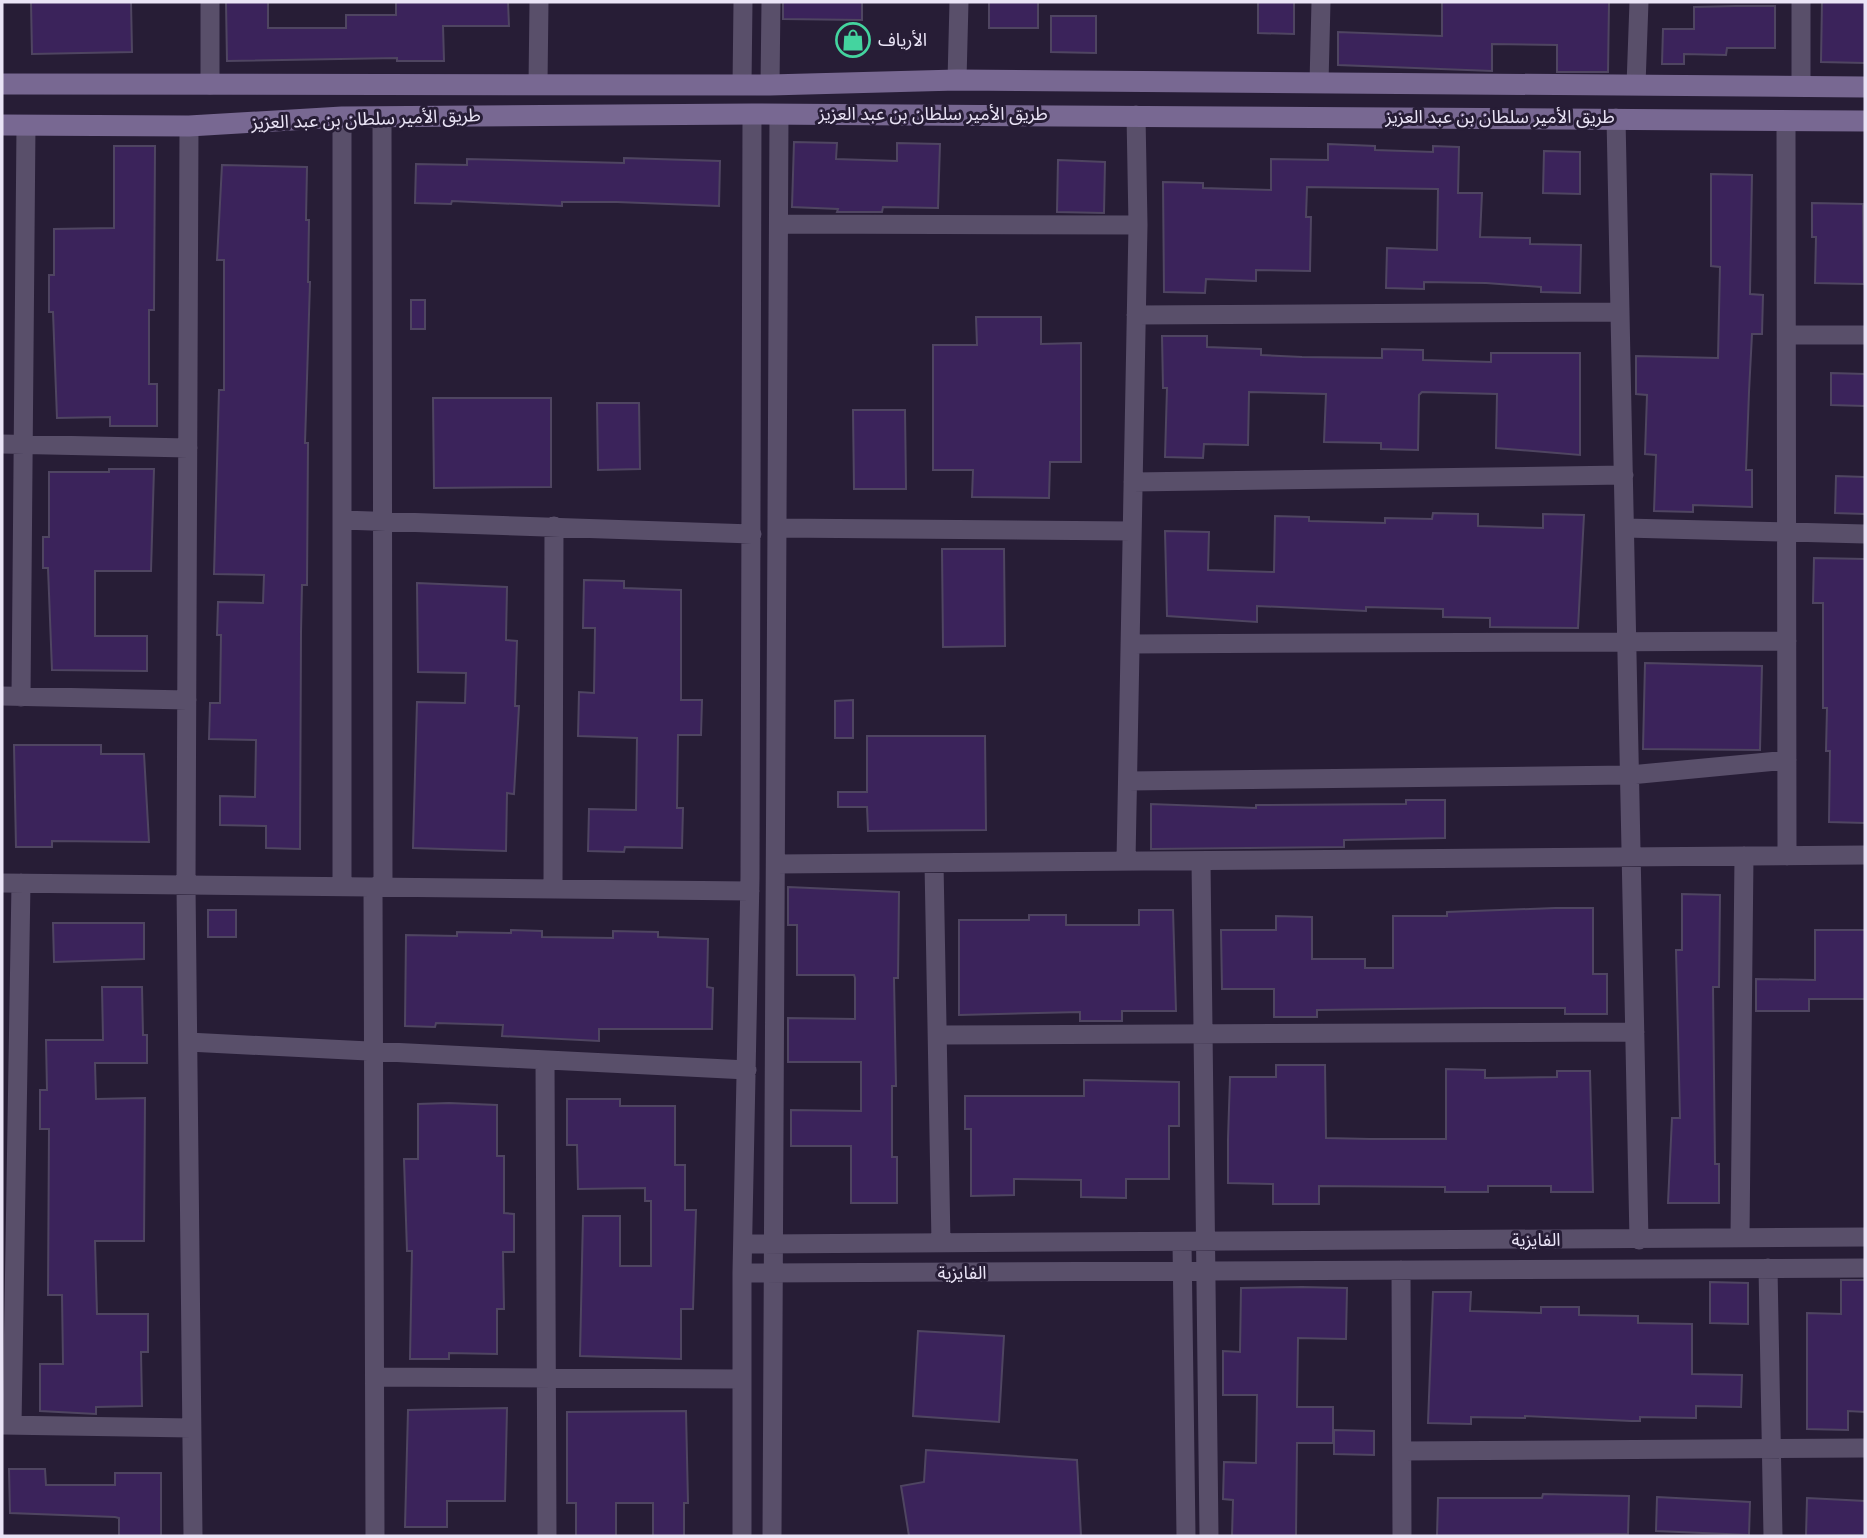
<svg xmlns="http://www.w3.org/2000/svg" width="1867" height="1538" font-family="'Golos Text','Noto Sans Arabic',sans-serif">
  <rect width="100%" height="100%" fill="#271d36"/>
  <path fill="#3b235b" stroke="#4f4561" stroke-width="2" d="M 31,2 L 131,2 L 132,52 L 32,54 Z
    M 226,2 L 268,2 L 268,28 L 346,28 L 346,15 L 396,15 L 396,2 L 508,2 L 509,26 L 443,26 L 444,61 L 397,61 L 397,58 L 227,61 Z
    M 783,2 L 862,2 L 862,20 L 783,19 Z
    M 989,2 L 1038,2 L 1038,28 L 989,28 Z
    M 1258,2 L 1294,2 L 1294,34 L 1258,33 Z
    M 1442,2 L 1609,2 L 1608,72 L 1557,72 L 1557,45 L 1492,44 L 1492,71 L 1338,65 L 1338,32 L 1442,36 Z
    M 1822,2 L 1865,2 L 1865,63 L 1821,62 Z
    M 1735,6 L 1775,6 L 1775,48 L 1727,48 L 1726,55 L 1684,54 L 1684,64 L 1662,64 L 1663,29 L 1694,29 L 1694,7 Z
    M 1051,16 L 1096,16 L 1096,53 L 1051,52 Z
    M 794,142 L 837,143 L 836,159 L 897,161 L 897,143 L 940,144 L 938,208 L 883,207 L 882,212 L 837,212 L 838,209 L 792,207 Z
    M 1328,144 L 1375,146 L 1375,150 L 1433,152 L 1433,146 L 1459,147 L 1458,193 L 1482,193 L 1480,237 L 1530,238 L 1530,244 L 1581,245 L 1580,293 L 1541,292 L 1541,287 L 1486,283 L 1424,282 L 1424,289 L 1386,288 L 1387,248 L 1437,250 L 1438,189 L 1307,187 L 1306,217 L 1311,217 L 1310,271 L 1256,270 L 1256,281 L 1206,279 L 1205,293 L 1164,292 L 1163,182 L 1203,183 L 1203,188 L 1271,190 L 1271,159 L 1328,160 Z
    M 114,146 L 155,146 L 154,310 L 149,310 L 149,384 L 157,384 L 157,426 L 110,426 L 110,417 L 57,418 L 53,312 L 49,312 L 49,275 L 54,275 L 54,229 L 114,228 Z
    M 1544,151 L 1580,152 L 1580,194 L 1543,193 Z
    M 624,158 L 720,161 L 719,206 L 617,202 L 562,202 L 562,206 L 452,201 L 451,204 L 415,203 L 416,164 L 467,165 L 467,159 L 624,163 Z
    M 1058,160 L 1105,162 L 1104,213 L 1057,212 Z
    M 222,165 L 307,167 L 306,220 L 309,220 L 308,282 L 310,282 L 305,443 L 308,443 L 307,585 L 302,585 L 301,632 L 300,849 L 266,848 L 266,826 L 220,825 L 220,796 L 255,797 L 256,740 L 209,739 L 210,703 L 220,703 L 221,635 L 217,635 L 218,602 L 263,603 L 264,575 L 214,574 L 219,390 L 224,390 L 224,260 L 217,260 Z
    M 1711,174 L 1752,175 L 1750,294 L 1763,295 L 1762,334 L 1752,334 L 1749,392 L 1746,470 L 1752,470 L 1752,507 L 1693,505 L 1693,512 L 1654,511 L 1656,455 L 1645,454 L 1647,395 L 1636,394 L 1636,356 L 1718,358 L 1720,267 L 1711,266 Z
    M 1812,203 L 1863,204 L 1864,284 L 1815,283 L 1816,237 L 1812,237 Z
    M 411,300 L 425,300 L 425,329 L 411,329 Z
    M 976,317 L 1041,317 L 1041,344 L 1081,343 L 1081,462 L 1050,462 L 1049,498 L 972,497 L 973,470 L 933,470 L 933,345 L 977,345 Z
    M 1162,336 L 1207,336 L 1207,347 L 1261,349 L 1261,355 L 1302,357 L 1382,358 L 1382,349 L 1423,350 L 1423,360 L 1491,362 L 1491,353 L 1580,353 L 1580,455 L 1496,448 L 1497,394 L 1422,392 L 1419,395 L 1418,450 L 1381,449 L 1381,443 L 1324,442 L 1326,394 L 1249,392 L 1248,445 L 1204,444 L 1203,458 L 1165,457 L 1167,388 L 1163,388 Z
    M 1831,373 L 1865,374 L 1865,406 L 1831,405 Z
    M 433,398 L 551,398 L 551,487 L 434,488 Z
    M 597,403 L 639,403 L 640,469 L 598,470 Z
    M 853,410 L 905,410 L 906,489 L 854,489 Z
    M 109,469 L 154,469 L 151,571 L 95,571 L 95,636 L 147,636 L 147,671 L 52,670 L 48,568 L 43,568 L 43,537 L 49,537 L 49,472 L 109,472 Z
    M 1836,476 L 1865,477 L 1865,514 L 1835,513 Z
    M 1433,513 L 1478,514 L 1478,526 L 1543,528 L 1543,514 L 1584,515 L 1578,628 L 1490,627 L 1490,618 L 1443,617 L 1443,609 L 1366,607 L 1366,611 L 1257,606 L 1257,622 L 1167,616 L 1165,531 L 1209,532 L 1208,570 L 1274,572 L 1275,516 L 1309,517 L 1309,521 L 1385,523 L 1385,518 L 1432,519 Z
    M 942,549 L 1004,549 L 1005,646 L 943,647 Z
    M 1814,558 L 1865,559 L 1865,823 L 1829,822 L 1830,751 L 1826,751 L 1827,708 L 1823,708 L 1823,603 L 1813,603 Z
    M 584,580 L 624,581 L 624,588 L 681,590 L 681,700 L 702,700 L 701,735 L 678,735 L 677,808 L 683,808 L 682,848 L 625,847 L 624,852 L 588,851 L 589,809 L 636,810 L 637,738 L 578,736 L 579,692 L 594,693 L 595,628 L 583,628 Z
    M 417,583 L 507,587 L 506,640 L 517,641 L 515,706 L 519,706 L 514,794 L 507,793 L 506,851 L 413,848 L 417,702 L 465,703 L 466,673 L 418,672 Z
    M 1645,663 L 1762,666 L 1760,750 L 1643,749 Z
    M 853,700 L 853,738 L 835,738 L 835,701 Z
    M 867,736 L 985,736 L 986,830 L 868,831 L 867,807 L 838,807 L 838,792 L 867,792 Z
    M 14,745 L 101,745 L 101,754 L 144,754 L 149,842 L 52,841 L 52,847 L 16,847 Z
    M 1406,800 L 1445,800 L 1445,838 L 1344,840 L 1344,847 L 1151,849 L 1151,804 L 1256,808 L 1256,805 L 1406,804 Z
    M 788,887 L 899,892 L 898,978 L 894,978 L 896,1086 L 892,1086 L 892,1157 L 897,1157 L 897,1203 L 851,1203 L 851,1146 L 791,1146 L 791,1110 L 861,1111 L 861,1062 L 788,1062 L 788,1018 L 855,1019 L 855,978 L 854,975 L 797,975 L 797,925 L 788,925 Z
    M 1682,894 L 1720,895 L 1719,987 L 1713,987 L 1715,1164 L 1719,1164 L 1719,1203 L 1668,1203 L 1672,1118 L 1680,1118 L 1676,950 L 1682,950 Z
    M 1555,908 L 1593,908 L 1593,974 L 1607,974 L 1607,1014 L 1565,1014 L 1565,1008 L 1483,1008 L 1317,1010 L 1317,1017 L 1274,1017 L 1274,989 L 1222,989 L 1221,930 L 1276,930 L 1276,916 L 1312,917 L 1312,959 L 1365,959 L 1365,968 L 1393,968 L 1393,916 L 1447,916 L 1447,912 Z
    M 208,910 L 236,910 L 236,937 L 208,937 Z
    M 1139,910 L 1173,910 L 1176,1011 L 1122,1011 L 1122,1021 L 1080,1021 L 1080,1012 L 959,1015 L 959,920 L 1029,920 L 1029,915 L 1066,915 L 1066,925 L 1139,925 Z
    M 53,923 L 144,923 L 144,959 L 54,962 Z
    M 511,930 L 542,931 L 542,937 L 613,938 L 613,931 L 658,932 L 658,937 L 708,939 L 707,987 L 713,988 L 712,1029 L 599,1029 L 599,1041 L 502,1036 L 503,1025 L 436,1023 L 435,1027 L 405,1026 L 406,935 L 457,936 L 457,932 L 511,933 Z
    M 1815,930 L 1865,930 L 1865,999 L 1809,999 L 1809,1011 L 1756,1011 L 1756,979 L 1815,980 Z
    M 102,987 L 142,987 L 143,1035 L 147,1035 L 147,1063 L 95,1063 L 96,1099 L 145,1098 L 144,1241 L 95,1241 L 97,1314 L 148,1314 L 148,1352 L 141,1352 L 142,1406 L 96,1407 L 96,1414 L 40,1411 L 40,1364 L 63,1364 L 62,1295 L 48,1295 L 49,1129 L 40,1129 L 40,1090 L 47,1090 L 46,1040 L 103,1040 Z
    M 1276,1065 L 1325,1065 L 1326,1138 L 1370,1139 L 1446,1139 L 1446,1069 L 1485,1070 L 1485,1078 L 1557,1077 L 1557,1071 L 1590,1071 L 1593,1192 L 1551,1192 L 1551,1186 L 1488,1186 L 1488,1192 L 1445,1192 L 1445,1187 L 1319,1186 L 1319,1204 L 1273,1204 L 1273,1184 L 1228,1183 L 1228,1139 L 1230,1077 L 1276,1077 Z
    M 1084,1080 L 1179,1082 L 1179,1126 L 1169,1126 L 1169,1179 L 1126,1179 L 1126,1198 L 1081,1197 L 1081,1180 L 1014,1179 L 1014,1195 L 971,1196 L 971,1129 L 965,1129 L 965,1096 L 1084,1096 Z
    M 567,1099 L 620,1099 L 620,1106 L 675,1106 L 675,1165 L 685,1165 L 685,1210 L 696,1210 L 693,1309 L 681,1309 L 681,1359 L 580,1356 L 583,1216 L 620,1216 L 620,1266 L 651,1266 L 651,1201 L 645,1201 L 645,1188 L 578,1189 L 577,1145 L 567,1145 Z
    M 449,1103 L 497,1105 L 497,1156 L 504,1156 L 504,1213 L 514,1214 L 514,1252 L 503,1252 L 504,1309 L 497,1309 L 497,1354 L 449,1353 L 449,1359 L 410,1359 L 412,1251 L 407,1251 L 404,1159 L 418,1159 L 418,1104 Z
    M 1841,1280 L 1865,1280 L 1865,1412 L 1848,1411 L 1848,1430 L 1807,1429 L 1807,1313 L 1841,1314 Z
    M 1710,1282 L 1748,1283 L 1748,1324 L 1710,1323 Z
    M 1302,1287 L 1347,1288 L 1346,1339 L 1298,1338 L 1297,1407 L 1333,1407 L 1333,1443 L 1297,1443 L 1296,1536 L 1232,1536 L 1233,1500 L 1223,1499 L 1224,1462 L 1256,1463 L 1257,1395 L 1223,1395 L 1223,1351 L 1240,1352 L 1241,1288 Z
    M 1433,1292 L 1471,1292 L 1470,1311 L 1541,1313 L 1541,1307 L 1579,1307 L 1579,1315 L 1638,1316 L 1638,1323 L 1692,1324 L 1692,1374 L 1742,1375 L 1741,1407 L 1696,1406 L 1696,1418 L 1640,1417 L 1640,1421 L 1631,1421 L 1525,1416 L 1525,1418 L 1471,1417 L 1471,1424 L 1428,1423 Z
    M 918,1331 L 1004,1336 L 999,1422 L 913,1416 Z
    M 507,1408 L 505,1501 L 447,1501 L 447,1527 L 405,1527 L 408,1410 Z
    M 686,1411 L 688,1503 L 684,1503 L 684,1536 L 653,1536 L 653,1503 L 616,1503 L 616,1536 L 576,1536 L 576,1503 L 567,1503 L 567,1412 Z
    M 1334,1430 L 1374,1431 L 1374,1455 L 1334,1454 Z
    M 926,1450 L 1077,1460 L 1081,1536 L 909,1536 L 901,1486 L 924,1482 Z
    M 9,1469 L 45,1469 L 46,1485 L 115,1485 L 115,1473 L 161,1473 L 161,1536 L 119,1536 L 119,1518 L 115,1517 L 10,1513 Z
    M 1543,1494 L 1629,1496 L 1628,1534 L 1437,1536 L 1438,1498 L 1542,1498 Z
    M 1657,1497 L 1750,1502 L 1749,1535 L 1656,1531 Z
    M 1807,1498 L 1865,1501 L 1865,1535 L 1806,1536 Z"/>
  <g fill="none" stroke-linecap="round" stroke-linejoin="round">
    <path stroke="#594f6a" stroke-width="19" d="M 957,80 L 959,2
      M 1319,83 L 1321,2
      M 538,84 L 539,2
      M 210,85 L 210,2
      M 742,85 L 743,2
      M 770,85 L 771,2
      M 1636,85 L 1639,2
      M 1801,87 L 1801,2
      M 382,117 L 383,887
      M 1616,118 L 1639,1240
      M 1786,120 L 1787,856
      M 189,126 L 186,885 L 193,1536
      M 779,224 L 1138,225
      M 1136,315 L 1620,312
      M 1787,335 L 1865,335
      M 2,444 L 188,448
      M 1133,482 L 1624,475
      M 342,520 L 752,534
      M 778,528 L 1132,531
      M 1625,528 L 1865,534
      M 1130,644 L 1787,641
      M 2,696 L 187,700
      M 21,697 L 26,125
      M 1128,781 L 1630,775 L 1787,760
      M 1126,861 L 1138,225 L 1136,115
      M 1201,861 L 1209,1536
      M 934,863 L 941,1243
      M 776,864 L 1865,855
      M 2,883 L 750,891
      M 342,886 L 342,117
      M 373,887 L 375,1536
      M 553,888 L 554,526
      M 938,1035 L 1635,1032
      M 188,1042 L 747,1070
      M 545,1060 L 547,1536
      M 1740,1237 L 1744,856
      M 1182,1242 L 1186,1536
      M 744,1244 L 1865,1237
      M 1768,1268 L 1773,1536
      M 1401,1270 L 1402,1536
      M 742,1273 L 1865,1268
      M 375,1377 L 742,1379
      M 2,1425 L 191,1428
      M 12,1425 L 21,883
      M 1402,1451 L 1865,1448
      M 742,1536 L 742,1273 L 750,877 L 752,114
      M 772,1536 L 779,114"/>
    <path stroke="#786892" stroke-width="21" d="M 2,84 L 770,85 L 957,80 L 1865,87
      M 2,125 L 189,126 L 342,117 L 752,114 L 1865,121"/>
  </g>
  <defs>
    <g id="shop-ring" transform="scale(1.75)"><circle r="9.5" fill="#271d36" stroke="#44d49f" stroke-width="1.5"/><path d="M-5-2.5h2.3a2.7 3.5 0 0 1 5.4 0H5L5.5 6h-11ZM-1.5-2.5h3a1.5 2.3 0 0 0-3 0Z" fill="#44d49f"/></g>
  </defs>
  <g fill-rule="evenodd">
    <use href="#shop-ring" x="853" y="40"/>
  </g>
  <g text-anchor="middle" stroke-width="6" stroke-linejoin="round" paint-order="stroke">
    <g font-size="18" fill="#eae4f6" stroke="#271d36" text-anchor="start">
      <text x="878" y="46">الأرياف</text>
    </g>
    <g font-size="18" fill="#eae4f6" stroke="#271d36">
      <text x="933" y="120">طريق الأمير سلطان بن عبد العزيز</text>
      <text x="1500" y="123">طريق الأمير سلطان بن عبد العزيز</text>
      <text transform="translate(366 119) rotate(-2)" y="6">طريق الأمير سلطان بن عبد العزيز</text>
      <text x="1536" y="1246">الفايزية</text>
      <text x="962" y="1279">الفايزية</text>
    </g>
  </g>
  <rect width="1867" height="1538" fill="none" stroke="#eae4f6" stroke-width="7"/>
</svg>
